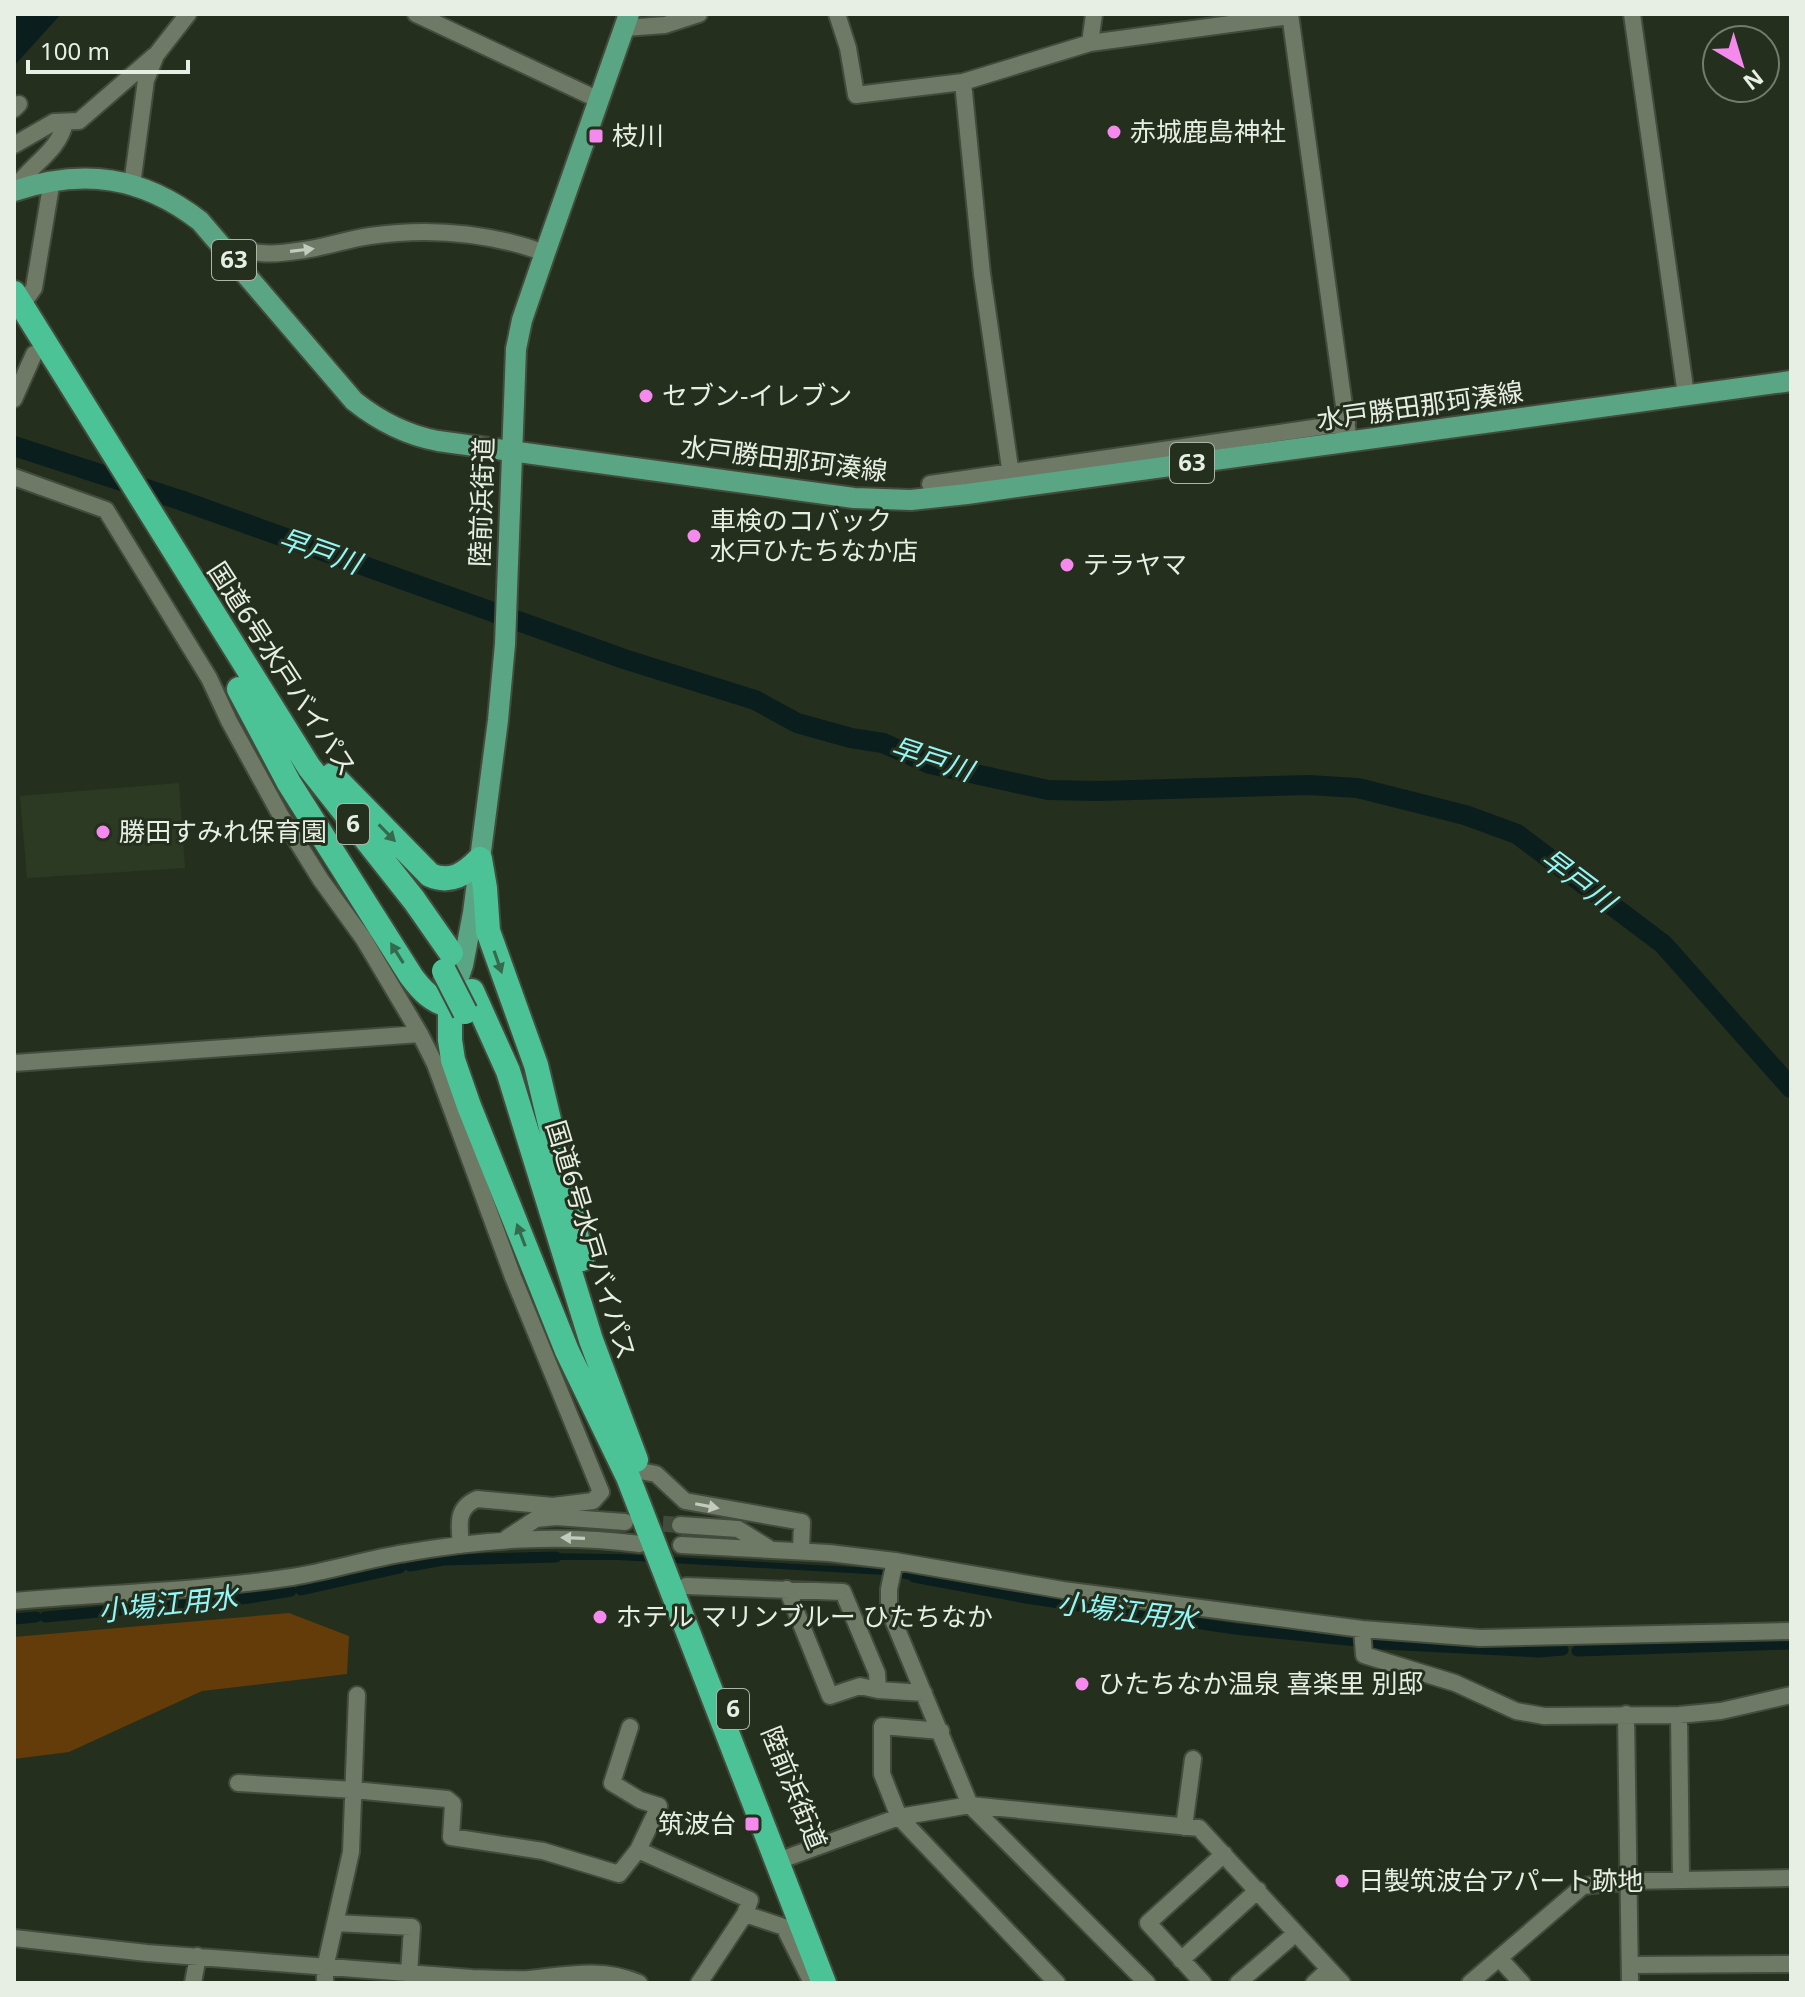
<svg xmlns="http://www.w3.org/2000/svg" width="1805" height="1997" font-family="'Noto Sans','Noto Sans JP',sans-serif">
  <rect width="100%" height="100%" fill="#252f1e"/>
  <path fill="#2d3a23" d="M 179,783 L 185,868 L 27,878 L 20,796 Z"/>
  <path fill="#633c09" d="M 289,1613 L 349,1636 L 347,1674 L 202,1691 L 69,1752 L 14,1759 L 14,1637 Z"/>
  <path fill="#0a1e1e" d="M 14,14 L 61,14 L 14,66 Z
    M 543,1553 L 619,1554 L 887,1569 L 926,1576 L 925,1583 L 886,1575 L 618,1560 L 543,1560 Z"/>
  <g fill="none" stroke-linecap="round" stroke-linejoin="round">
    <path stroke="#0a1e1e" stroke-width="11" d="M 410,1566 L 443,1560 L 556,1557
      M 914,1577 L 1026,1598 L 1235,1629 L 1357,1641
      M 301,1590 L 400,1568
      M 45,1617 L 249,1598 L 291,1591
      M 14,1619 L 36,1617
      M 1365,1643 L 1539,1652 L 1563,1650
      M 1577,1651 L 1791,1644"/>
    <path stroke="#0a1e1e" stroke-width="20" d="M 14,446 L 180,500 L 624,659 L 755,700 L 797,723 L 851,738 L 883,743 L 930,764 L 1048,790 L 1099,791 L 1308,785 L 1358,788 L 1465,815 L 1517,834 L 1663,944 L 1791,1088"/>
    <path stroke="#424c3c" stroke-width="16" stroke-dasharray="16 8" stroke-linecap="butt" d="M 639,1522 L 680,1525"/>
    <g stroke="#424b3c" stroke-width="20">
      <path id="minor" d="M 416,14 L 599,100
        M 837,14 L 848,48 L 856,95 L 963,82 L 1090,43 L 1290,16
        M 1290,14 L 1349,442
        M 1632,14 L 1686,395
        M 625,28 L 665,25 L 699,14
        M 1090,43 L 1094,14
        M 963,82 L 982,274 L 1012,482
        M 14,109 L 19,104
        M 14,145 L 54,122 L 79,121 L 154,56
        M 132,185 L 146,80 L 156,55 L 188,14
        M 14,190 C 29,165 58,153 65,123
        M 225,250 C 240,247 248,252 261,253 C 274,255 291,252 304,250 C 327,247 348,239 370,236 C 431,227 487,232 545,253
        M 22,305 L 34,288 L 52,180
        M 14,399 L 34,354
        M 14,477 L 106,510 L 209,678 L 229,721 L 281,816 L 321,880 L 363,938 L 420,1034 L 435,1064 L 513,1277 L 601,1492 L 593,1501 L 553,1506 L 477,1499 C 456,1508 459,1524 461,1545
        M 930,484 L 1347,423
        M 14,1063 L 420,1034
        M 640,1471 L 656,1474 L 685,1501 L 802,1522 L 801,1551
        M 680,1525 L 738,1529 L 770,1549
        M 507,1538 L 536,1519 L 556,1517 L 625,1522
        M 681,1545 L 829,1553 L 895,1561 L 1063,1590 L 1362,1629 L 1480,1638 L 1791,1631
        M 895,1561 L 889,1589 L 889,1610 L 970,1805 L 1147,1983
        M 686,1586 L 843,1592 L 877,1673 L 878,1690
        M 787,1589 L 830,1696 L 860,1686 L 878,1690 L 924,1693
        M 14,1601 C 107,1593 200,1591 292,1577 C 330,1571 367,1559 405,1553 C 485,1539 560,1534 640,1544
        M 1362,1629 L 1364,1655 L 1455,1683 L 1516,1711 L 1544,1716 L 1679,1715 L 1721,1711 L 1791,1695
        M 1626,1714 L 1630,1983
        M 1679,1715 L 1681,1880
        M 941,1731 L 882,1726 L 882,1774 L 899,1817 L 1057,1983
        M 238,1783 L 354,1790 L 447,1799 L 453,1804 L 451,1837 L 543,1851 L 619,1874 L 638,1850 L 659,1806 L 640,1800 L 612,1783 L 630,1727
        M 1184,1827 L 1193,1759
        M 638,1850 L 750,1900 L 745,1914 L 699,1983
        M 778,1861 L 899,1817 L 970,1805 L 1199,1828 L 1342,1983
        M 745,1914 L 784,1927 L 810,1979 L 821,1976
        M 335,1923 L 412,1927 L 409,1974
        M 14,1938 L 147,1953 L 472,1978 C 490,1978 510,1980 528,1979 C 567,1975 602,1967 639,1983
        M 1499,1958 L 1522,1983
        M 1181,1960 L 1258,1890
        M 1630,1965 L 1791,1964
        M 193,1983 L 198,1956
        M 325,1983 L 325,1968 L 351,1852 L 357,1695
        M 1203,1983 L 1148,1923 L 1224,1854
        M 1238,1983 L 1296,1933
        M 1314,1983 L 1329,1969
        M 1470,1983 L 1583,1886 L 1628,1881 L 1791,1878"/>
    </g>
    <g stroke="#424b3c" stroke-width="24">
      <path id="major" d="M 14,191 C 83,168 142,176 200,221 L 354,401 C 379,421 406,435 438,441 L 854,498 L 911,500 L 967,494 L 1791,381
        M 451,1002 L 463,965 L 473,913 L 498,720 L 505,644 L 516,349 L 522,320 L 545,253 L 629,14"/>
    </g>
    <g stroke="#424b3c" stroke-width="28">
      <path id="highway" d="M 14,293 L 309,767 L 414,900 L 451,953
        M 239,689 L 289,783 L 411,976 C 422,991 432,1001 450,1006 L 450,1040 L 453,1060 L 469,1106 L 567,1351 L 628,1477 L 824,1983
        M 332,775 L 430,875 C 451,884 465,874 480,859
        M 480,859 L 485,888 L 488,931 L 536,1065 L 582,1259
        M 472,991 L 508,1071 L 591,1340 L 636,1460"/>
    </g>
    <use href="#minor" stroke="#6e7966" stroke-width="16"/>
    <use href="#major" stroke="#5aa583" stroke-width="20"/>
    <use href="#highway" stroke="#4cc396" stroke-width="24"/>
    <g stroke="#424b3c" stroke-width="28" stroke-linecap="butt">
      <path id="highway-bridge" d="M 444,971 L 465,1012"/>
    </g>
    <use href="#highway-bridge" stroke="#4cc396" stroke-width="24"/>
  </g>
  <defs><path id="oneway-solid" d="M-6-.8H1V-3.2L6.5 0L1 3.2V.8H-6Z" transform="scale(2)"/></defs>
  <g fill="#c3cbbe">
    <use href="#oneway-solid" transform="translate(302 250) rotate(-7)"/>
    <use href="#oneway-solid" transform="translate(707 1506) rotate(11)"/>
    <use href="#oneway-solid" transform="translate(573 1538) rotate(-178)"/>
  </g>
  <g fill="#356a4e">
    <use href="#oneway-solid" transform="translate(387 833) rotate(46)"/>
    <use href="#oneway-solid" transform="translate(397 953) rotate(-122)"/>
    <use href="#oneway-solid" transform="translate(498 962) rotate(71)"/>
    <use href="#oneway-solid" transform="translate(521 1235) rotate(-111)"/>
  </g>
  <g fill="#f589ee" stroke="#252f1e" stroke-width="3">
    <circle cx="1114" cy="132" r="8"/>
    <rect x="588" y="128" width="16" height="16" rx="4"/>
    <circle cx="646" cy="396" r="8"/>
    <circle cx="694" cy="536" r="8"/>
    <circle cx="1067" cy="565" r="8"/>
    <circle cx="103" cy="832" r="8"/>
    <circle cx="600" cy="1617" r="8"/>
    <circle cx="1082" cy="1684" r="8"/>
    <rect x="744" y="1816" width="16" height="16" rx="4"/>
    <circle cx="1342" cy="1881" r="8"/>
  </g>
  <g text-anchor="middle" stroke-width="6" stroke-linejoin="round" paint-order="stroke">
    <g fill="#252f1e" stroke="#adb5a8" stroke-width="2">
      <rect x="212" y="240" width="44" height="40" rx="6"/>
      <rect x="1170" y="443" width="44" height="40" rx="6"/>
      <rect x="337" y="804" width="32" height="40" rx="6"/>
      <rect x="717" y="1689" width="32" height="40" rx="6"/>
    </g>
    <g font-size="24" font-weight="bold" fill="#e7eee3">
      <text x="234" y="268">63</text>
      <text x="1192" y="471">63</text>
      <text x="353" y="832">6</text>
      <text x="733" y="1717">6</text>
    </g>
    <g font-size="26" fill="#e7eee3" stroke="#252f1e" text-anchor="start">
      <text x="1130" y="141">赤城鹿島神社</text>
      <text x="612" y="145">枝川</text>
      <text x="662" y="405">セブン-イレブン</text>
      <text x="710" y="530">車検のコバック<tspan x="710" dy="30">水戸ひたちなか店</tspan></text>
      <text x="1083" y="574">テラヤマ</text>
      <text x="119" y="841">勝田すみれ保育園</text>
      <text x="616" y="1626">ホテル マリンブルー ひたちなか</text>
      <text x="1098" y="1693">ひたちなか温泉 喜楽里 別邸</text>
      <text x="736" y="1833" text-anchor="end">筑波台</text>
      <text x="1358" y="1890">日製筑波台アパート跡地</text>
    </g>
    <g font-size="26" fill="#e7eee3" stroke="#252f1e">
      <text transform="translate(1420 406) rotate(-8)" y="9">水戸勝田那珂湊線</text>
      <text transform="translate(784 459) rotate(7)" y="9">水戸勝田那珂湊線</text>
      <text transform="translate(482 502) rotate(-88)" y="9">陸前浜街道</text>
      <text transform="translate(282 669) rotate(57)" y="9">国道6号水戸バイパス</text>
      <text transform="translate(591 1240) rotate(73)" y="9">国道6号水戸バイパス</text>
      <text transform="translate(794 1788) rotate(68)" y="9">陸前浜街道</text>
    </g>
    <g font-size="28" font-style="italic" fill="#93f7f9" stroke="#252f1e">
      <text transform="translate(320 551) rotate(19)" y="10">早戸川</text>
      <text transform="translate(932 759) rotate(18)" y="10">早戸川</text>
      <text transform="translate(1578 880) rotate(37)" y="10">早戸川</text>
      <text transform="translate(168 1604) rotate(-6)" y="10">小場江用水</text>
      <text transform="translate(1127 1611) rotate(7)" y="10">小場江用水</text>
    </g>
  </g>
  <rect width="1805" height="1997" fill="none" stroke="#e7eee3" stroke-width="32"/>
  <g transform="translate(1741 64) rotate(142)"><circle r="38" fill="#252f1e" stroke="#737b6d" stroke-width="2"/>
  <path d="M0-6L14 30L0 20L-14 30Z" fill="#f589ee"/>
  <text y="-12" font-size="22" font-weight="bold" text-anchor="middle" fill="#e7eee3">N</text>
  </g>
  <path d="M28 60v12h160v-12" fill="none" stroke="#e7eee3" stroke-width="4"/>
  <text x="40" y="60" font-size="24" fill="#e7eee3" stroke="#252f1e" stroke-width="6" paint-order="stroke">100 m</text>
</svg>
